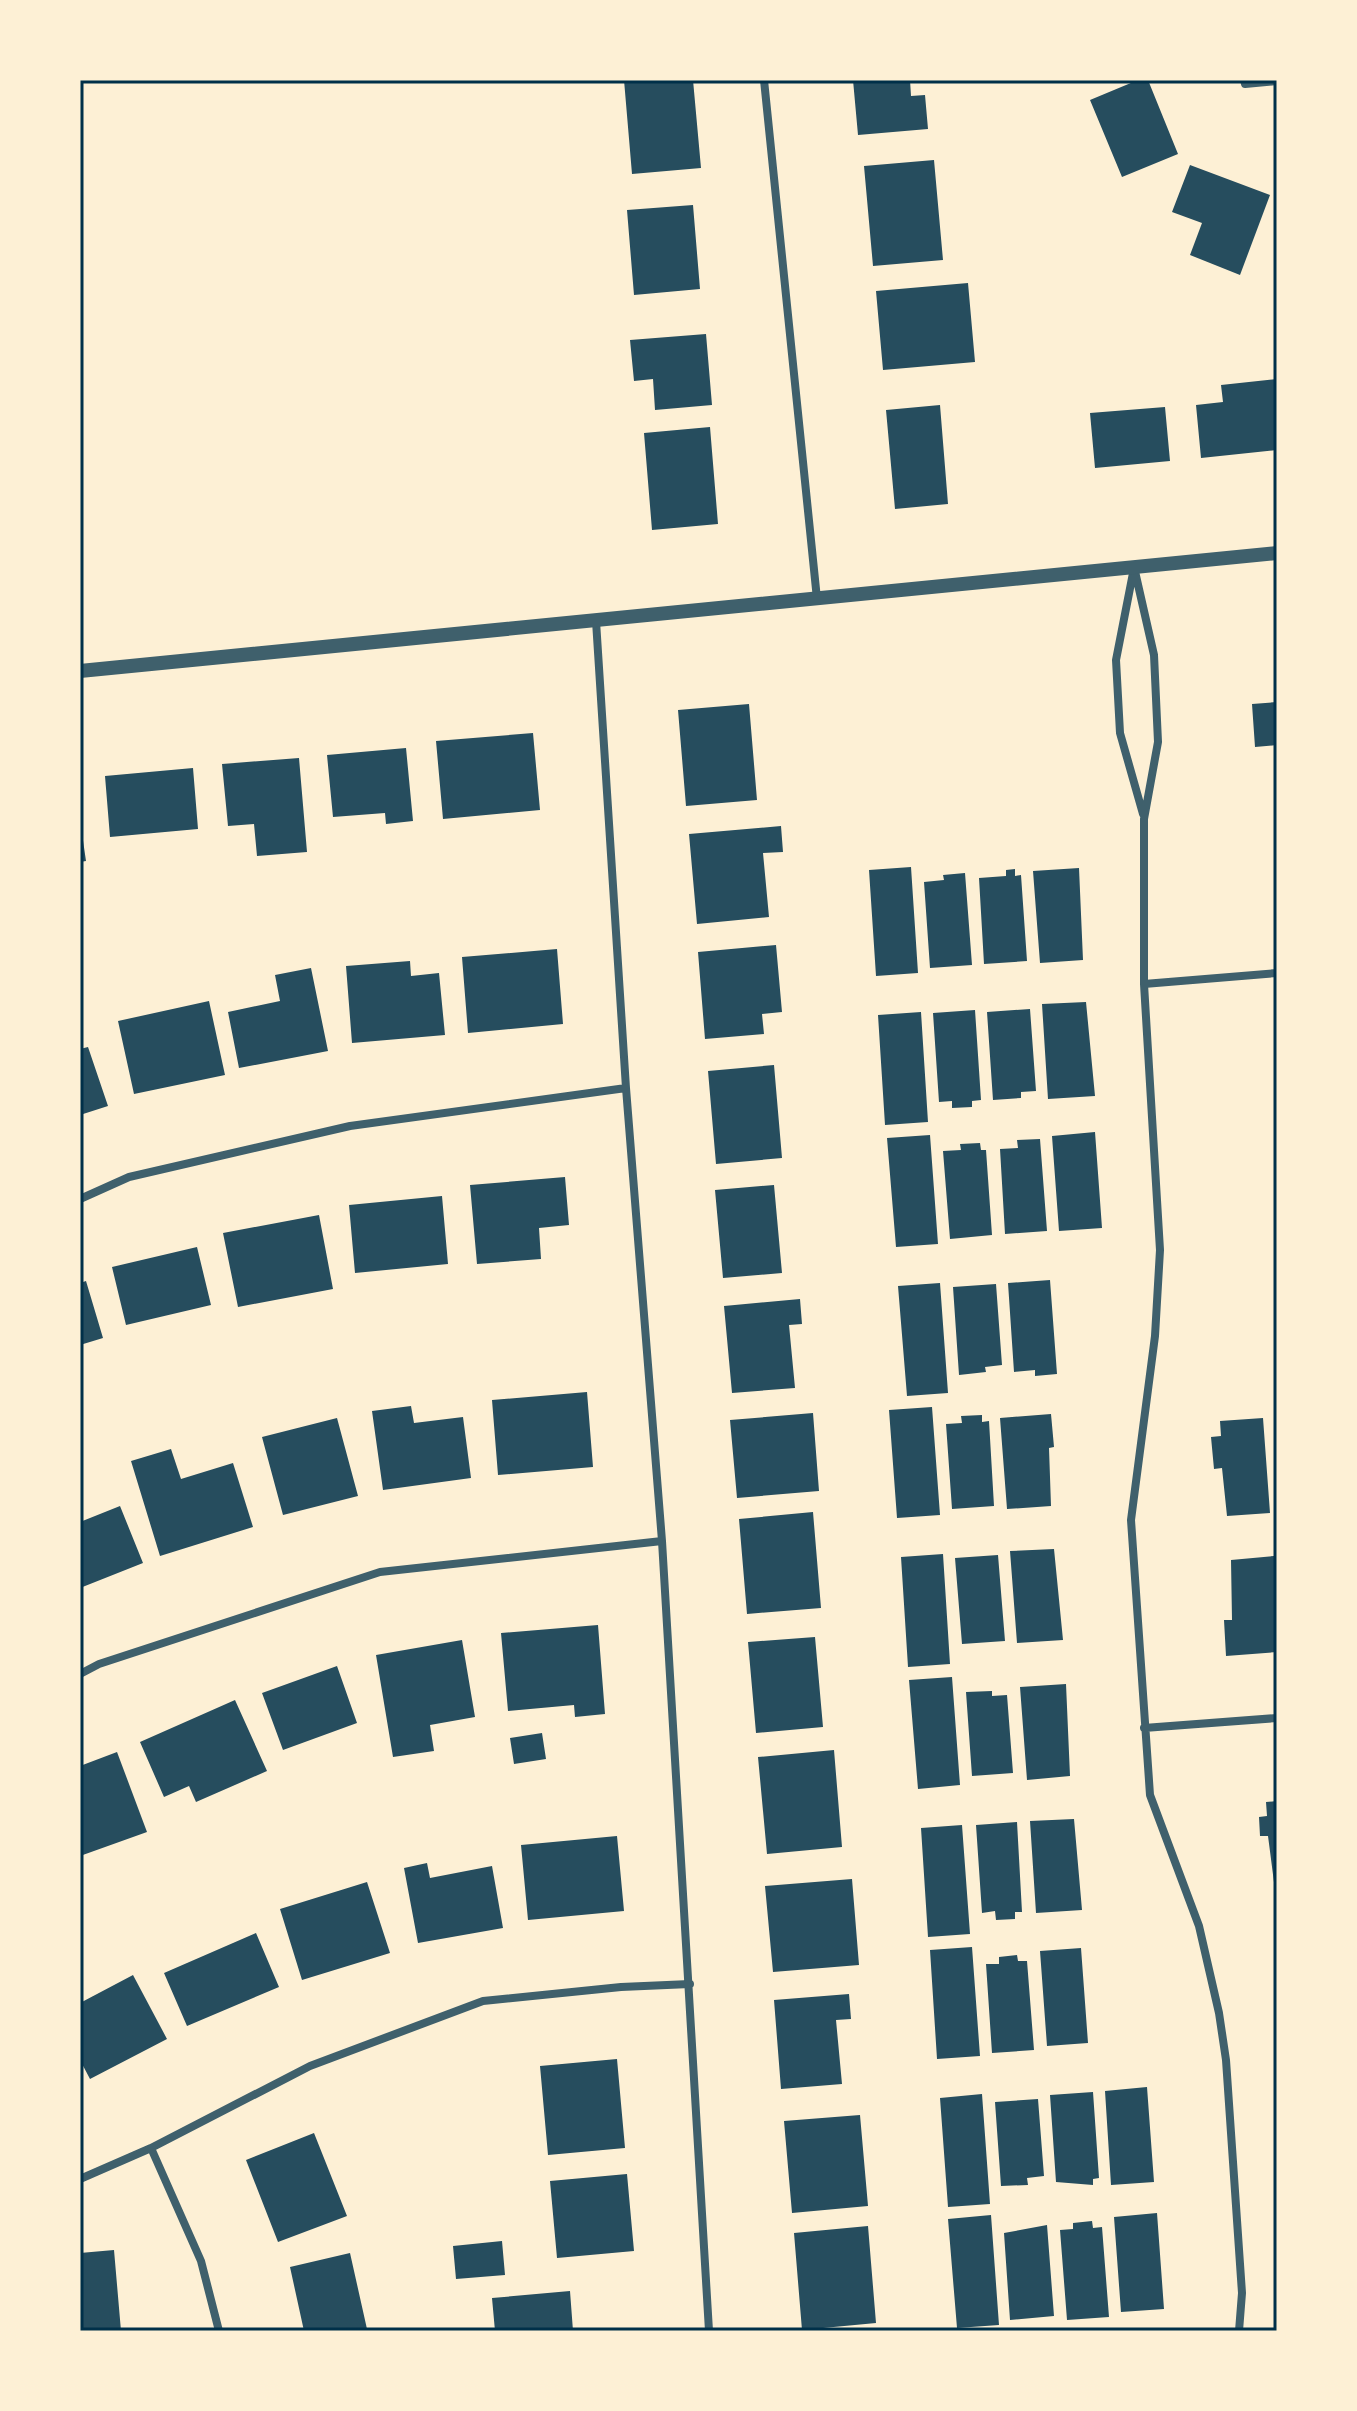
<svg xmlns="http://www.w3.org/2000/svg" width="1357" height="2411" font-family="'PT Sans',sans-serif">
  <rect width="100%" height="100%" fill="#fdf0d5"/>
  <path fill="#264d5e" d="M 624,80 L 693,80 L 701,168 L 632,174 Z
    M 853,80 L 910,80 L 911,96 L 925,95 L 928,129 L 858,135 Z
    M 1138,80 L 1148,80 L 1178,154 L 1122,177 L 1090,100 Z
    M 934,160 L 943,260 L 873,266 L 864,166 Z
    M 1190,165 L 1270,195 L 1240,275 L 1190,255 L 1202,223 L 1172,212 Z
    M 693,205 L 700,289 L 634,295 L 627,210 Z
    M 968,283 L 975,362 L 883,370 L 876,291 Z
    M 706,334 L 712,405 L 655,410 L 653,379 L 634,381 L 630,340 Z
    M 1277,379 L 1277,450 L 1201,458 L 1196,405 L 1223,402 L 1221,385 Z
    M 940,405 L 948,504 L 895,509 L 886,410 Z
    M 1165,407 L 1170,461 L 1095,468 L 1090,413 Z
    M 710,427 L 718,524 L 652,530 L 644,433 Z
    M 1277,702 L 1277,745 L 1255,747 L 1252,704 Z
    M 749,704 L 757,800 L 686,806 L 678,710 Z
    M 533,733 L 540,810 L 443,819 L 436,741 Z
    M 406,748 L 413,821 L 386,824 L 385,813 L 333,817 L 327,755 Z
    M 299,758 L 307,852 L 257,856 L 254,824 L 228,826 L 222,764 Z
    M 193,768 L 198,829 L 110,837 L 105,776 Z
    M 80,820 L 86,861 L 80,862 Z
    M 781,826 L 783,852 L 763,853 L 769,917 L 697,924 L 689,834 Z
    M 911,867 L 918,973 L 876,976 L 869,870 Z
    M 1079,868 L 1083,960 L 1040,963 L 1033,871 Z
    M 1015,869 L 1015,876 L 1021,875 L 1027,961 L 984,964 L 979,878 L 1006,876 L 1006,870 Z
    M 965,873 L 972,965 L 930,968 L 924,882 L 944,880 L 943,875 Z
    M 776,945 L 782,1012 L 762,1014 L 764,1034 L 705,1039 L 698,952 Z
    M 557,949 L 563,1024 L 468,1033 L 462,957 Z
    M 410,961 L 411,976 L 439,973 L 445,1035 L 352,1043 L 346,966 Z
    M 311,968 L 328,1051 L 239,1068 L 228,1012 L 280,1001 L 275,975 Z
    M 209,1001 L 225,1075 L 134,1094 L 118,1021 Z
    M 1086,1002 L 1095,1096 L 1048,1099 L 1042,1004 Z
    M 1030,1009 L 1036,1091 L 1021,1092 L 1021,1098 L 993,1100 L 987,1012 Z
    M 975,1010 L 981,1100 L 972,1101 L 972,1107 L 952,1108 L 952,1101 L 939,1102 L 933,1013 Z
    M 921,1012 L 928,1122 L 885,1125 L 878,1015 Z
    M 88,1047 L 108,1106 L 80,1115 L 80,1049 Z
    M 774,1065 L 782,1158 L 716,1164 L 708,1071 Z
    M 1095,1132 L 1102,1228 L 1059,1231 L 1052,1136 Z
    M 930,1135 L 938,1244 L 896,1247 L 887,1138 Z
    M 1040,1139 L 1047,1231 L 1005,1234 L 1000,1149 L 1018,1148 L 1017,1140 Z
    M 980,1143 L 981,1150 L 986,1150 L 992,1235 L 950,1239 L 943,1151 L 961,1150 L 960,1144 Z
    M 565,1177 L 569,1225 L 539,1228 L 541,1259 L 477,1264 L 470,1185 Z
    M 774,1185 L 782,1273 L 723,1278 L 715,1190 Z
    M 442,1196 L 448,1264 L 355,1273 L 349,1205 Z
    M 319,1215 L 333,1289 L 238,1307 L 223,1233 Z
    M 197,1247 L 211,1305 L 126,1325 L 112,1267 Z
    M 1050,1280 L 1057,1374 L 1035,1376 L 1035,1370 L 1014,1372 L 1008,1283 Z
    M 86,1281 L 103,1338 L 80,1345 L 80,1283 Z
    M 940,1283 L 948,1393 L 907,1396 L 898,1286 Z
    M 996,1284 L 1002,1365 L 985,1367 L 986,1372 L 959,1375 L 953,1287 Z
    M 800,1299 L 802,1324 L 789,1325 L 795,1388 L 732,1393 L 724,1306 Z
    M 587,1392 L 593,1467 L 498,1475 L 492,1400 Z
    M 411,1406 L 414,1423 L 463,1417 L 471,1478 L 383,1490 L 372,1411 Z
    M 932,1407 L 940,1515 L 897,1518 L 889,1410 Z
    M 813,1413 L 819,1491 L 737,1498 L 730,1420 Z
    M 1051,1414 L 1054,1447 L 1049,1448 L 1051,1506 L 1007,1509 L 1000,1418 Z
    M 982,1415 L 982,1422 L 989,1421 L 994,1506 L 952,1509 L 946,1424 L 962,1423 L 961,1416 Z
    M 337,1418 L 358,1496 L 283,1515 L 262,1437 Z
    M 1263,1418 L 1270,1513 L 1227,1516 L 1222,1468 L 1214,1469 L 1211,1437 L 1221,1436 L 1220,1421 Z
    M 171,1449 L 181,1479 L 233,1463 L 253,1527 L 160,1556 L 131,1461 Z
    M 120,1506 L 143,1563 L 80,1588 L 80,1522 Z
    M 813,1512 L 821,1608 L 747,1614 L 739,1519 Z
    M 1054,1549 L 1063,1640 L 1017,1643 L 1010,1551 Z
    M 943,1554 L 950,1664 L 908,1667 L 901,1557 Z
    M 998,1555 L 1005,1641 L 962,1644 L 955,1558 Z
    M 1274,1556 L 1277,1652 L 1226,1656 L 1224,1620 L 1232,1620 L 1231,1560 Z
    M 598,1625 L 605,1714 L 575,1717 L 574,1705 L 508,1711 L 501,1633 Z
    M 815,1637 L 823,1727 L 756,1733 L 748,1642 Z
    M 462,1640 L 475,1717 L 430,1725 L 434,1751 L 393,1757 L 376,1655 Z
    M 337,1666 L 357,1723 L 283,1750 L 262,1693 Z
    M 952,1677 L 960,1785 L 918,1789 L 909,1680 Z
    M 1066,1684 L 1070,1776 L 1027,1780 L 1020,1687 Z
    M 992,1691 L 992,1696 L 1007,1695 L 1013,1773 L 972,1776 L 966,1692 Z
    M 235,1700 L 267,1771 L 196,1802 L 189,1786 L 164,1797 L 140,1742 Z
    M 542,1733 L 546,1759 L 514,1764 L 510,1738 Z
    M 834,1750 L 842,1847 L 767,1854 L 758,1757 Z
    M 117,1752 L 147,1832 L 80,1856 L 80,1766 Z
    M 1277,1801 L 1277,1890 L 1275,1890 L 1268,1836 L 1260,1836 L 1259,1817 L 1267,1816 L 1266,1802 Z
    M 1074,1819 L 1082,1910 L 1036,1913 L 1030,1821 Z
    M 1017,1822 L 1022,1912 L 1015,1912 L 1015,1919 L 996,1920 L 995,1911 L 982,1913 L 976,1825 Z
    M 962,1825 L 970,1934 L 928,1937 L 921,1828 Z
    M 617,1836 L 624,1911 L 528,1920 L 521,1845 Z
    M 427,1863 L 430,1878 L 492,1866 L 503,1928 L 418,1943 L 404,1868 Z
    M 852,1879 L 859,1965 L 773,1972 L 765,1886 Z
    M 367,1882 L 390,1953 L 302,1980 L 280,1909 Z
    M 256,1933 L 279,1987 L 187,2026 L 164,1973 Z
    M 972,1947 L 980,2056 L 937,2059 L 930,1950 Z
    M 1081,1948 L 1088,2043 L 1047,2046 L 1040,1951 Z
    M 1017,1955 L 1018,1961 L 1027,1961 L 1034,2050 L 992,2053 L 986,1964 L 999,1964 L 999,1957 Z
    M 133,1975 L 167,2039 L 90,2079 L 80,2060 L 80,2003 Z
    M 849,1994 L 851,2019 L 836,2020 L 842,2084 L 781,2089 L 774,2000 Z
    M 617,2059 L 625,2148 L 548,2155 L 540,2066 Z
    M 1147,2087 L 1154,2182 L 1111,2185 L 1105,2091 Z
    M 1093,2092 L 1099,2178 L 1093,2179 L 1093,2185 L 1056,2182 L 1050,2095 Z
    M 982,2094 L 990,2204 L 948,2207 L 940,2098 Z
    M 1038,2099 L 1044,2176 L 1027,2178 L 1028,2185 L 1001,2186 L 995,2102 Z
    M 860,2115 L 868,2206 L 792,2213 L 784,2121 Z
    M 314,2133 L 347,2216 L 278,2242 L 246,2160 Z
    M 627,2174 L 634,2251 L 557,2258 L 550,2181 Z
    M 1157,2213 L 1164,2309 L 1121,2312 L 1114,2217 Z
    M 991,2215 L 999,2325 L 957,2328 L 948,2219 Z
    M 1092,2221 L 1093,2228 L 1102,2227 L 1109,2317 L 1067,2320 L 1060,2230 L 1073,2229 L 1073,2223 Z
    M 1047,2225 L 1054,2316 L 1010,2320 L 1004,2233 Z
    M 868,2226 L 876,2323 L 802,2330 L 794,2233 Z
    M 502,2241 L 505,2275 L 456,2279 L 453,2246 Z
    M 114,2250 L 121,2331 L 80,2331 L 80,2253 Z
    M 350,2253 L 367,2329 L 304,2331 L 290,2267 Z
    M 570,2291 L 573,2331 L 495,2331 L 492,2298 Z"/>
  <g fill="none" stroke-linecap="round" stroke-linejoin="round">
    <path stroke="#3f606c" stroke-width="8" d="M 764,80 L 817,599
      M 1244,80 L 1245,84 L 1277,81
      M 1134,567 L 1154,655 L 1158,742 L 1144,819 L 1144,984 L 1160,1250 L 1155,1336 L 1131,1520 L 1150,1795 L 1199,1926 L 1219,2013 L 1226,2060 L 1242,2293 L 1239,2331
      M 1133,573 L 1116,660 L 1120,733 L 1143,814
      M 596,621 L 626,1088 L 662,1541 L 709,2331
      M 1144,984 L 1277,973
      M 80,1199 L 129,1177 L 350,1126 L 626,1088
      M 80,1674 L 99,1664 L 380,1572 L 662,1541
      M 1144,1728 L 1277,1718
      M 151,2148 L 201,2261 L 219,2331
      M 80,2179 L 151,2148 L 310,2066 L 483,2001 L 621,1987 L 690,1984"/>
    <path stroke="#3f606c" stroke-width="14" d="M 80,671 L 1277,553"/>
  </g>
  <rect width="1357" height="2411" fill="none" stroke="#fdf0d5" stroke-width="164"/>
  <rect x="82" y="82" width="1193" height="2247" fill="none" stroke="#003049" stroke-width="3"/>
</svg>
